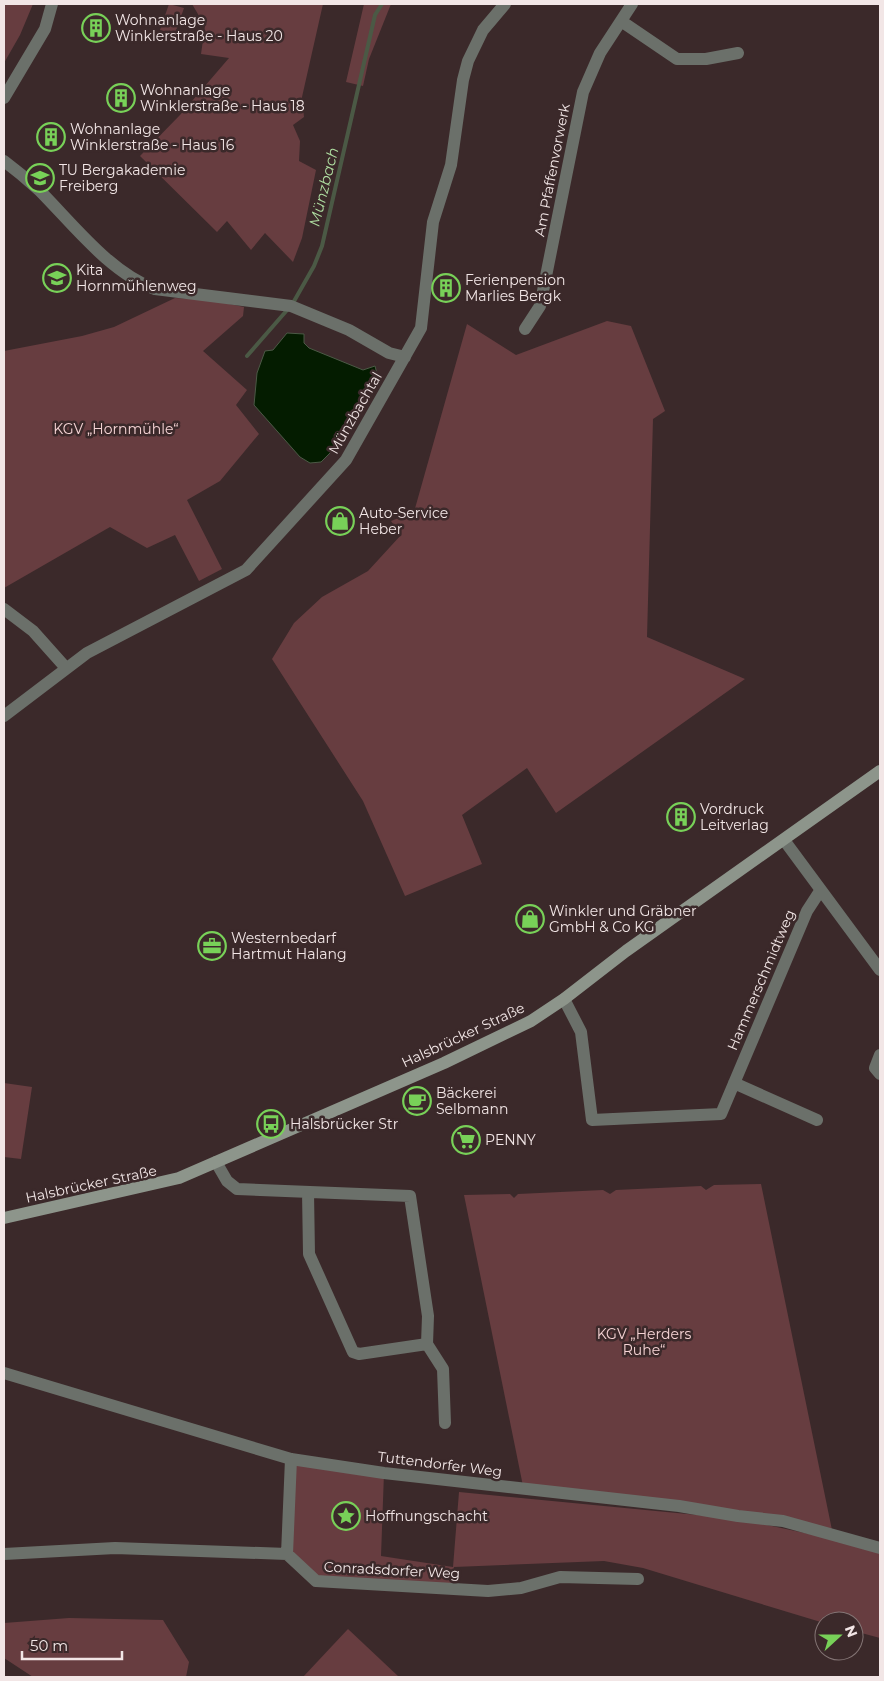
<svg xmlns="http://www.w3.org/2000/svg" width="884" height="1681" viewBox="0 0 884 1681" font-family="Montserrat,sans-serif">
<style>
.green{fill:#673d40}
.water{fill:#041c00;stroke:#4b5945}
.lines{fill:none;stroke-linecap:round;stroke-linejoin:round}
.stream{stroke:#4b5945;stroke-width:4}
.minor{stroke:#6b706a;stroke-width:12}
.secondary{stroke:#8d958b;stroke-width:12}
.labels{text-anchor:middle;stroke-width:5;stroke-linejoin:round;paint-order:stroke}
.poi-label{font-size:14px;fill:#f2e6e6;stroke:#3b292a;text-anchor:start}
.street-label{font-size:14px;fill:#f2e6e6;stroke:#3b292a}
.park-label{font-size:14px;fill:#f6d4d5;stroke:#3b292a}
.water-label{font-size:15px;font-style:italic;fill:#afdea1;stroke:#3b292a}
</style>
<rect width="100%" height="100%" fill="#3b292a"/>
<!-- green -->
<path class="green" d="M4,4H33L20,35L4,63Z
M169,4L184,8L175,34L160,30Z
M192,4H323L302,97L304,117L293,125L300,141L299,161L316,170L302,238L293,262L265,233L251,250L227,221L217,232L140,156L180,115L229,58L201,54L205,26Z
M364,4H391L369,59L363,86L346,82Z
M175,298L210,300L244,307L243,316L203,351L247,390L236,405L259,434L220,481L187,500L222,569L199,581L175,535L147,548L110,527L4,588V351L82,336L114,327Z
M607,321L631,326L665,411L653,419L647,637L745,679L556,813L527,768L462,815L482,864L405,896L363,801L272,659L294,623L322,597L368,571L401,535L391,521L414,512L467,324L516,355Z
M4,1083L32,1087L21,1159L4,1157Z
M761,1184L832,1530L523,1486L464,1195L510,1194L514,1198L518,1194L603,1190L610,1194L616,1190L701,1186L706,1190L714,1185Z
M291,1459L384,1473L381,1556L453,1567L459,1492L739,1519L880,1549V1638L854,1631V1621H824V1623L643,1568L604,1561L454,1567L451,1588L316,1581L287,1554Z
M69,1618L163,1620L189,1662L186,1677H33L4,1658V1623Z
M348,1629L399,1677H303Z"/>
<!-- water -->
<path class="water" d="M287,333L304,334V343L309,348L363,370L375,366L377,374L333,450L321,462L310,463L300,457L254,405L257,373L265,351L273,350Z"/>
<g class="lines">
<!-- stream -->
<path class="stream" d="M293,303L314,266L322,246L375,15L382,4
M247,356L288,309"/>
<!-- minor -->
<path class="minor" d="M621,21L677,59H706L738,53
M4,98L45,29L52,4
M4,161C16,170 28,180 39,190C72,223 110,273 155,289L291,306L349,330L389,353L405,357
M525,329L540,306L583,92L600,53L632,4
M4,609L33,631L66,668
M4,716L87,653L246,570L346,460L421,328L433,222L451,165L463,80L468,61L483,30L505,4
M784,840L880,970
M564,999L581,1032L592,1120L721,1114L807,911L820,891
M880,1055L875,1068L880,1074
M734,1083L817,1120
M216,1162L227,1181L237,1189L410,1196L428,1316L427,1344L443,1369L445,1423
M308,1192L309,1254L353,1352L359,1354L427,1344
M4,1373L291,1459L384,1473L679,1506L738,1516L783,1521L880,1548
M4,1554L115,1548L287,1554L316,1581L488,1591L521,1588L560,1577L638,1579
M287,1554L291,1459"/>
<!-- secondary -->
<path class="secondary" d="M4,1218L179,1178L444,1063L531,1021L564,999L626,951L880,771"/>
</g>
<!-- icons -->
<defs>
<symbol id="building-ring" viewBox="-11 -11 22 22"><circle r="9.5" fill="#3b292a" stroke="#78d158" stroke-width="1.5"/><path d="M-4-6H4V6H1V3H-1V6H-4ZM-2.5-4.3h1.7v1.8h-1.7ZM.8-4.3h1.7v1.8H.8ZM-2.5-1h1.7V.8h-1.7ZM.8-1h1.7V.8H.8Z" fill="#78d158"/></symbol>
<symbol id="university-ring" viewBox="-11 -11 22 22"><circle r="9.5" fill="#3b292a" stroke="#78d158" stroke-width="1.5"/><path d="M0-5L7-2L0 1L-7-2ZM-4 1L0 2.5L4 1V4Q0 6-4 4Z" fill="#78d158"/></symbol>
<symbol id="school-ring" viewBox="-11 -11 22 22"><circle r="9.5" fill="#3b292a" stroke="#78d158" stroke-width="1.5"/><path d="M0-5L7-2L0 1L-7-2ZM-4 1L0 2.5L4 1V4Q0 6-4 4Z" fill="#78d158"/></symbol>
<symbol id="shop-ring" viewBox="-11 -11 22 22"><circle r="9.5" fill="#3b292a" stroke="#78d158" stroke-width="1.5"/><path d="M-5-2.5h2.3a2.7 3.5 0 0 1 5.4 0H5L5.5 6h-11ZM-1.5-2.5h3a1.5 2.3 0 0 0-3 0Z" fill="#78d158"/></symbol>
<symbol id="office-ring" viewBox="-11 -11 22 22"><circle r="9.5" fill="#3b292a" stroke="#78d158" stroke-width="1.5"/><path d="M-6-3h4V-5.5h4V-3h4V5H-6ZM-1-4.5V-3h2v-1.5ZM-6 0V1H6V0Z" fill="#78d158"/></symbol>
<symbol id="cafe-ring" viewBox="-11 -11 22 22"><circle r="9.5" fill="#3b292a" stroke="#78d158" stroke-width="1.5"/><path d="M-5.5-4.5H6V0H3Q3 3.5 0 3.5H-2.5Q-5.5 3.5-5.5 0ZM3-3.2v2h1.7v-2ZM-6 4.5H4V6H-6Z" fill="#78d158"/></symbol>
<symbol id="bus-ring" viewBox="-11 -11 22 22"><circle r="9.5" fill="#3b292a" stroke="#78d158" stroke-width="1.5"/><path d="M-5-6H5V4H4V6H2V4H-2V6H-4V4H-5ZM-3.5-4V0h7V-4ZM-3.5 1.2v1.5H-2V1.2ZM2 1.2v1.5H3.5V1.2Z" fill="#78d158"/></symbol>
<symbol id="supermarket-ring" viewBox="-11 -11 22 22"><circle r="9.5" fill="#3b292a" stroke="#78d158" stroke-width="1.5"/><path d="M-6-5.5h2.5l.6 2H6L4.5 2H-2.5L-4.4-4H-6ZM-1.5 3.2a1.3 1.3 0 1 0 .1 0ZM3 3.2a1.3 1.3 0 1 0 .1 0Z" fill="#78d158"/></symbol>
<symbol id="sight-ring" viewBox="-11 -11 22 22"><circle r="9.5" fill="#3b292a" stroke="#78d158" stroke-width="1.5"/><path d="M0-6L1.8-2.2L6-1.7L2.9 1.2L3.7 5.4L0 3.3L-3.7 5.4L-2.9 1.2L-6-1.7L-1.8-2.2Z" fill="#78d158"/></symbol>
</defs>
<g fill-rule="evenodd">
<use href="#building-ring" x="80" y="12" width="32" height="32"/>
<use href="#building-ring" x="105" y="82" width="32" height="32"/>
<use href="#building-ring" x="35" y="121" width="32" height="32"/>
<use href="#university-ring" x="24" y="162" width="32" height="32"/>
<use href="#school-ring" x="41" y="262" width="32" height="32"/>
<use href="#building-ring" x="430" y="272" width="32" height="32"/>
<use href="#shop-ring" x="324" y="505" width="32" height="32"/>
<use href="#building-ring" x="665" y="801" width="32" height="32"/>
<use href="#shop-ring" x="514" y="903" width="32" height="32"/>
<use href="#office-ring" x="196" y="930" width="32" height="32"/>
<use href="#cafe-ring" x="401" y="1085" width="32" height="32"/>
<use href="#bus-ring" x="255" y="1108" width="32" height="32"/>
<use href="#supermarket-ring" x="450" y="1124" width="32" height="32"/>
<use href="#sight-ring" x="330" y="1500" width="32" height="32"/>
</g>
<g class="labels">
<!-- poi labels -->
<g class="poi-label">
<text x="115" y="25">Wohnanlage<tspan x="115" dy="16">Winklerstraße - Haus 20</tspan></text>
<text x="140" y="95">Wohnanlage<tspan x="140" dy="16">Winklerstraße - Haus 18</tspan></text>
<text x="70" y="134">Wohnanlage<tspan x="70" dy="16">Winklerstraße - Haus 16</tspan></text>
<text x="59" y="175">TU Bergakademie<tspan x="59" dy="16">Freiberg</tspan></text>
<text x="76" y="275">Kita<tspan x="76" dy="16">Hornmühlenweg</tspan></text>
<text x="465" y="285">Ferienpension<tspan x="465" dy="16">Marlies Bergk</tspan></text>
<text x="359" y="518">Auto-Service<tspan x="359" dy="16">Heber</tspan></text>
<text x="700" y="814">Vordruck<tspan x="700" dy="16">Leitverlag</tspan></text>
<text x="549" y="916">Winkler und Gräbner<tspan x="549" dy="16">GmbH &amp; Co KG</tspan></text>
<text x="231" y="943">Westernbedarf<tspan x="231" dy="16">Hartmut Halang</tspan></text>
<text x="436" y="1098">Bäckerei<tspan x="436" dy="16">Selbmann</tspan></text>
<text x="290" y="1129">Halsbrücker Str</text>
<text x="485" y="1145">PENNY</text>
<text x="365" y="1521">Hoffnungschacht</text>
</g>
<!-- street labels -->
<g class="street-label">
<text transform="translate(552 170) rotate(-79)" y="5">Am Pfaffenvorwerk</text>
<text transform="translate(355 413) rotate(-60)" y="5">Münzbachtal</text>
<text transform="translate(761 980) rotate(-67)" y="5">Hammerschmidtweg</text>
<text transform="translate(463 1035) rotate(-25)" y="5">Halsbrücker Straße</text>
<text transform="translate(91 1184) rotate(-12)" y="5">Halsbrücker Straße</text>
<text transform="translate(440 1464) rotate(7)" y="5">Tuttendorfer Weg</text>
<text transform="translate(392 1570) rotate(3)" y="5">Conradsdorfer Weg</text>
</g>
<!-- park labels -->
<g class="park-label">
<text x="116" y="434">KGV „Hornmühle“</text>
<text x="644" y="1339">KGV „Herders<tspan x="644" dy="16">Ruhe“</tspan></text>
</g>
<!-- water labels -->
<g class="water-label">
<text transform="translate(324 187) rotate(-76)" y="5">Münzbach</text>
</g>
</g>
<!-- border -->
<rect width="884" height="1681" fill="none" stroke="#f2e6e6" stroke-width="10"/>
<!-- north arrow -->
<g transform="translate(839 1636) rotate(69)"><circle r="24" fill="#3b292a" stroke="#847575"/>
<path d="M0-4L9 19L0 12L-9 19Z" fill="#78d158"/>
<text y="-8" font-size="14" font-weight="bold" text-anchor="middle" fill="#f2e6e6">N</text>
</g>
<!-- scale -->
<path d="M22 1651v8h100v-8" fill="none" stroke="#f2e6e6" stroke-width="2.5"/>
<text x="30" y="1651" font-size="15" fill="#f2e6e6" stroke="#3b292a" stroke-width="4" paint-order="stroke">50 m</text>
</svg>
